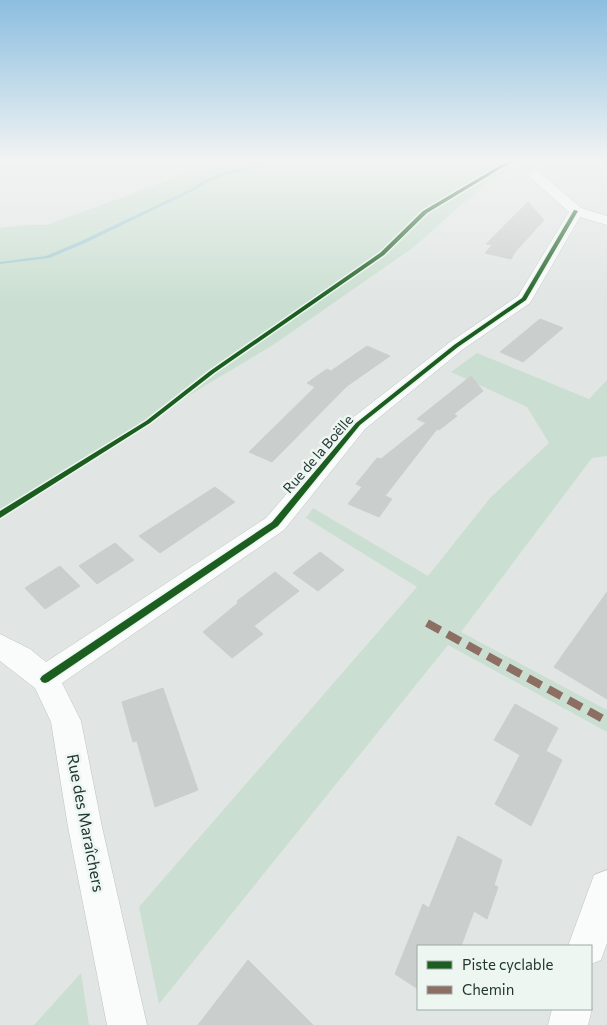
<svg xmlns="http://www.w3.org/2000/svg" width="607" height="1025" viewBox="0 0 607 1025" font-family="Commissioner,sans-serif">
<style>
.green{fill:#cadfd1}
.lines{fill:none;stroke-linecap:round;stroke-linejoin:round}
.stream{fill:#a3ccd3;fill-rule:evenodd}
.building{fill:#cacfcd;stroke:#cacfcd}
.minor-casing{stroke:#bec3c1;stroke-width:1}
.minor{fill:#fafbfb;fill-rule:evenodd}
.quiet{stroke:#8d6e63;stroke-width:8;stroke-dasharray:15 8;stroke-linecap:butt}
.cycleway-casing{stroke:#eef6f2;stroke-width:3}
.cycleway{fill:#1b5e20;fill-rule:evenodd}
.labels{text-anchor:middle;stroke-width:5;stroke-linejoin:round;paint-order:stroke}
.street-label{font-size:14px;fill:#213731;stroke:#eef6f2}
.near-street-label{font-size:16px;fill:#213731;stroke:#eef6f2}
</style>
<rect width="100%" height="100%" fill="#e1e6e4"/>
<!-- green -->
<path class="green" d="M199,160H552L528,169L506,173L489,180L414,247L273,345L61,472L0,517V228L27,225H47L202,168Z
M477,353L589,399L607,380V456L592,458L461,632L607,710V732L448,645L159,1004L139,907L417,587L306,518L313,508L428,576L490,498L549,443L527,407L451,372Z
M81,973L89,1025H34Z"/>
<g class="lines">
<!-- stream -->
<path class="stream" d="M304,160H312C303,164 291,164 281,165C251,169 221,171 195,190L83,244L49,258L0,264V262L46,256L79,242L193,188C225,165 266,166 304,160Z"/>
</g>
<!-- building -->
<path class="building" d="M528,202L544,220L515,252L511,259L485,253L492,245L486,244Z
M540,319L563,328L523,362L500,352Z
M367,346L390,356L347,386L272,462L249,452L315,387L307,383L327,369L331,371Z
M471,376L483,391L454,414L457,416L439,430L437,429L385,496L392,499L379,517L348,504L362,487L356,484L377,458L381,459L426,423L417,419Z
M215,487L235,502L160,553L139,536Z
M115,543L134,560L97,584L79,566Z
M320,552L344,570L318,591L293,573Z
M60,566L80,586L45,609L25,588Z
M275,572L299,591L254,626L263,634L232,658L203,632L238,603L237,601Z
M607,592V699L554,667Z
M163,688L198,790L155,807L137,741L133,742L122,702Z
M515,704L558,728L546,751L562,760L531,826L495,804L520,755L494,740Z
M458,836L502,860L494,885L498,887L487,919L474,911L461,946H418V989L395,974L423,904L429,908Z
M248,960L313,1025H198Z"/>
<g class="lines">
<defs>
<path id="minor" d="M534,170L538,171L581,208L607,216V225L580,217L530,303L462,350L365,429L284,530L62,683L81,721L102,827L147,1025H107L68,827L51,722L35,688L0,661V634L30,649L46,662L266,518L351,419L450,342L518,296L569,212L530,177L528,174Z
M607,870V943L601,960L591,964V946H568L594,875Z
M591,1006L592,1009L588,1025H548L552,1009H591Z"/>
</defs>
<!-- minor casing -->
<use href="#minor" class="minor-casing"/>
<!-- minor -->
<use href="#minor" class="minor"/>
<!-- quiet -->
<path class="quiet" d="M427,623L607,721"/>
<defs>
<path id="cycleway" d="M516,160H521L503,167L427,213L384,255L214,373L150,423L0,518V511L146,421L210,371L380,253L423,211L501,165Z
M574,210L578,211L526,300L458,347L360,425L278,526L48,682L45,683L42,682L40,679L42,676L272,522L356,423L454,345L522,298Z"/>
</defs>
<!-- cycleway casing -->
<use href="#cycleway" class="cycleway-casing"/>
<!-- cycleway -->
<use href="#cycleway" class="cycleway"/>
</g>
<!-- sky -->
<linearGradient id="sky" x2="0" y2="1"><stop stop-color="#8cbee0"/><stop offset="0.53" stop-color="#f2f4f3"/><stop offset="1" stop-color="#f2f4f3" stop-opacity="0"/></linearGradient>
<rect width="607" height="303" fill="url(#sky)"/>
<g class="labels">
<!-- street labels -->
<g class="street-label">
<text transform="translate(318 454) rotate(-49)" y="5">Rue de la Boëlle</text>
</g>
<!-- near-street labels -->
<g class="near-street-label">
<text transform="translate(86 823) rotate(79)" y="6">Rue des Maraîchers</text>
</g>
</g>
<!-- legend -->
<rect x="417" y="945" width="175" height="65" fill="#eef6f2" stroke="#9caaa5"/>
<rect x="427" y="961" width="25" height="8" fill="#1b5e20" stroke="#9caaa5"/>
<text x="462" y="970" font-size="15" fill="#213731">Piste cyclable</text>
<rect x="427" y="986" width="25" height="8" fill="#8d6e63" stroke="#9caaa5"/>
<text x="462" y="995" font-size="15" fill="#213731">Chemin</text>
</svg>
